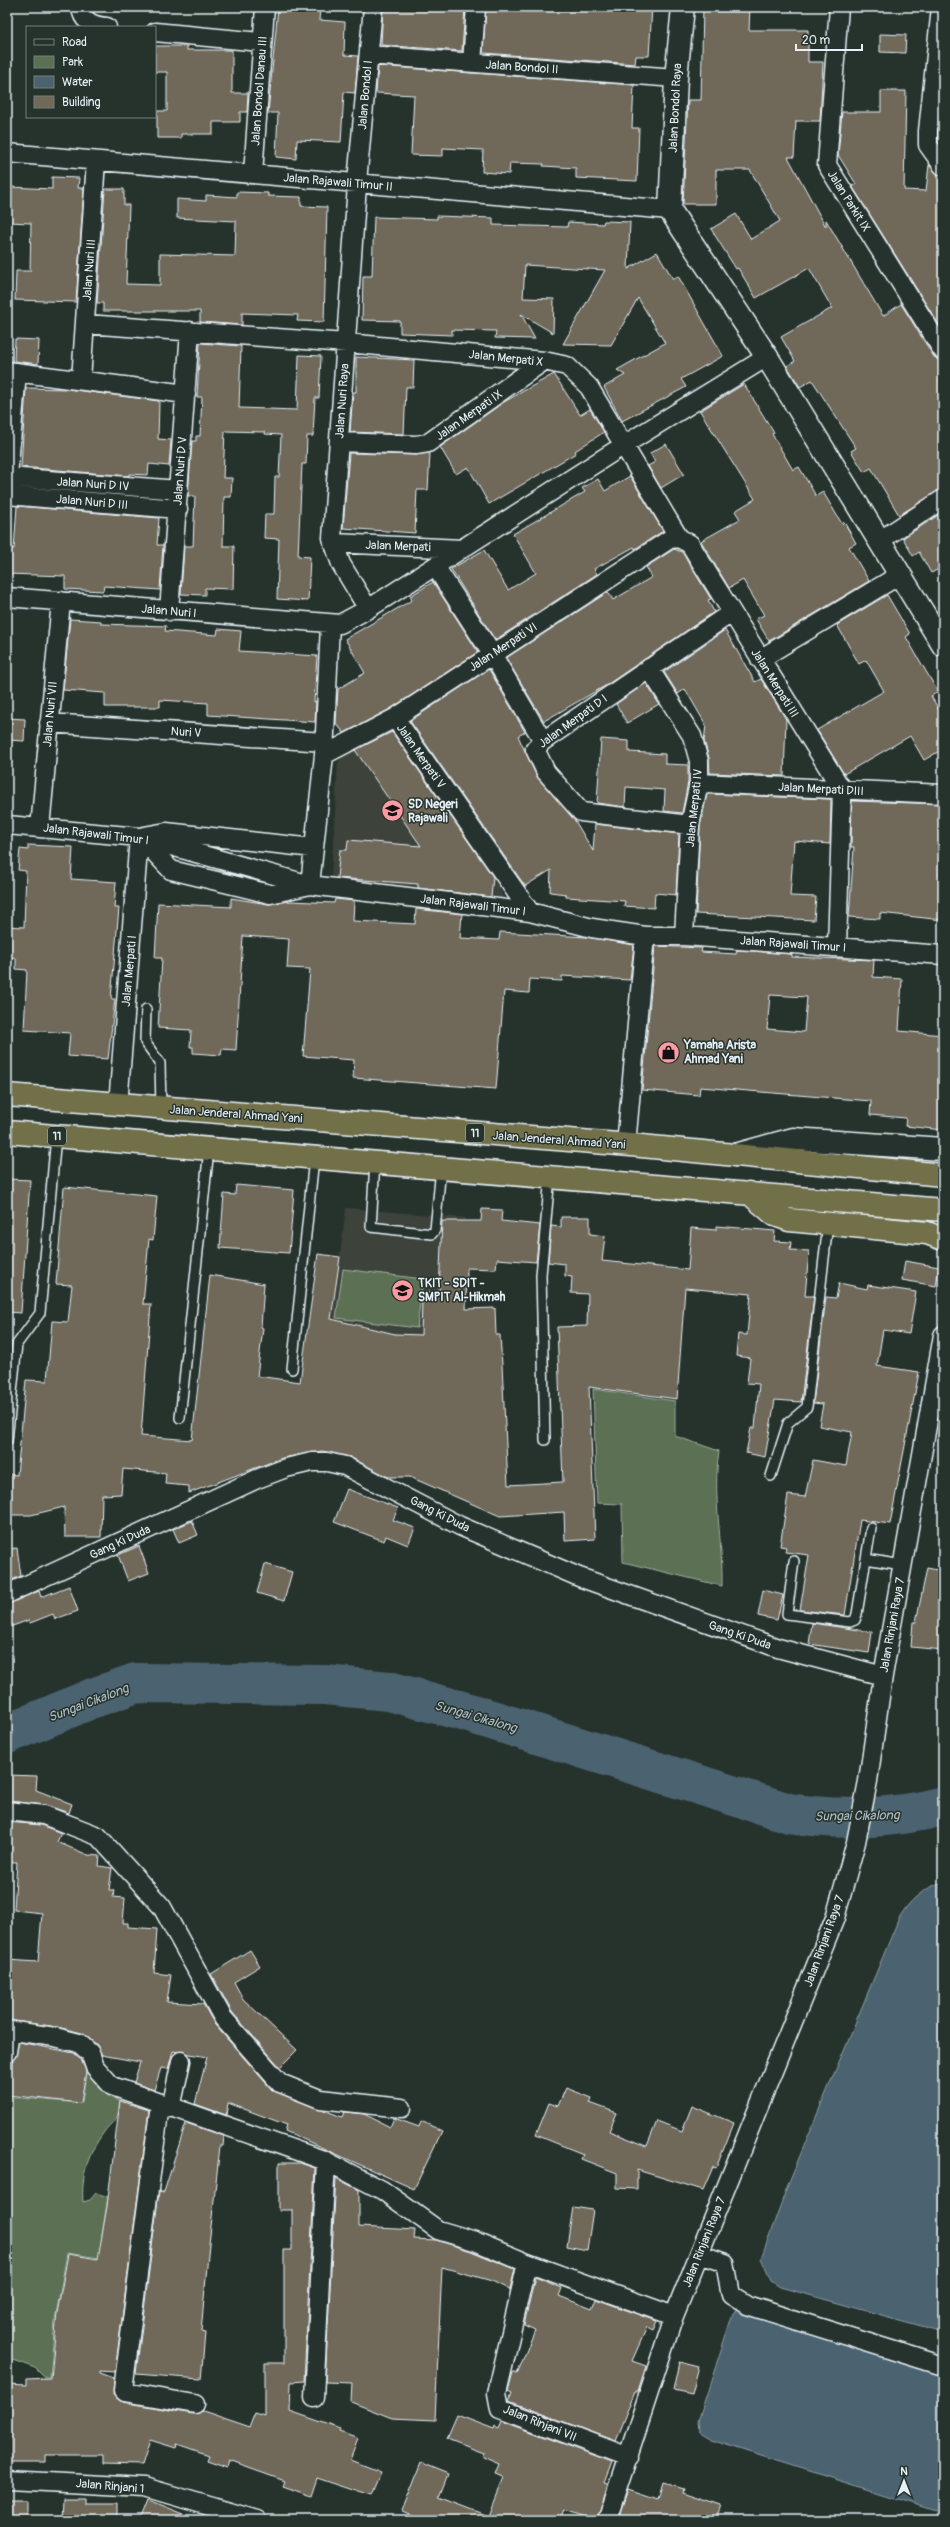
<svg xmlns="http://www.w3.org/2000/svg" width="950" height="2527" viewBox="0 0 950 2527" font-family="Pangolin,sans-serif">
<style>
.built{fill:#3c433a}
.green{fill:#5b7053;stroke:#a2b0a6}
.water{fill:#4b636f;stroke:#8a9ca6}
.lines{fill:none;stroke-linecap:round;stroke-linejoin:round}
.river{stroke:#4b636f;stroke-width:40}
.building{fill:#706859;stroke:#e8f1f8;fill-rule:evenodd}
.lane-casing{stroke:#e8f1f8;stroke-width:12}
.street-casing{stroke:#e8f1f8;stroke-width:21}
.secondary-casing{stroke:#e8f1f8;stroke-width:25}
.highway-casing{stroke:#e8f1f8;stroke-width:25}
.lane{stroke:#26332d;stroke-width:9}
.street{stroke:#26332d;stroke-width:18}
.secondary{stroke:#26332d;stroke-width:22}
.highway{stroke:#726f4a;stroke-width:22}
.labels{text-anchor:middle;stroke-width:3;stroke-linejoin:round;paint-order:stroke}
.shield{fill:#26332d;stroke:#aeb8bb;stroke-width:1}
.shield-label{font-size:11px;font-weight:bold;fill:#e8f1f8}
.street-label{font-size:12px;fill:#e8f1f8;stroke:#26332d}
.poi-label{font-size:12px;font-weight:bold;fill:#e8f1f8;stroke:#26332d;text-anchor:start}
.water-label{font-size:13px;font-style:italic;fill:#b1bfc8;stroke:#26332d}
</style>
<rect width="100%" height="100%" fill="#26332d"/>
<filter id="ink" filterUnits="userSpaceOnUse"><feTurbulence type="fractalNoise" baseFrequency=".025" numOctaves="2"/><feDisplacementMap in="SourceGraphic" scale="8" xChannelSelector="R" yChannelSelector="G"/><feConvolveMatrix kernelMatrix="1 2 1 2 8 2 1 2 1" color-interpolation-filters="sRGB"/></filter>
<g filter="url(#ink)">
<!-- built -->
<path class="built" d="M943,27V150L938,153L932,143Z
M395,727L494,873L504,899L503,905L333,883L331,877L338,763L341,757Z
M346,1208L466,1218L467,1327L321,1405Z"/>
<!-- green -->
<path class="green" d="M343,1269L423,1279L417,1328L336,1318Z
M593,1389L675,1401V1436L719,1451C712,1496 723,1541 722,1586L623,1562L622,1504L597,1503Z
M87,2065C93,2083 101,2094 120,2101C117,2125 116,2116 104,2132C88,2154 81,2175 83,2202L90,2200L96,2193L108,2197L102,2236H104L100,2258L67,2253L55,2320L50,2377H44L35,2368L7,2358V2097L82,2103Z"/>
<!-- water -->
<path class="water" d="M943,1882V2332L780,2287L771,2281L761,2258L789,2182L899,1918C909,1901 923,1888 943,1882Z
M737,2310L943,2374V2513L711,2440L699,2433L698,2421L733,2313Z"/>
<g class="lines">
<!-- river -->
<path class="river" d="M7,1734L93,1698L136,1683L325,1685L389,1691L466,1712L789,1813C839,1821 894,1819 943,1806"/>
</g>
<!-- building -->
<path class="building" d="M278,7L320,9L319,20L345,22L344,55L358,56L355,93L344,92L341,142L297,140L296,159L276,157L278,113H268Z
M383,7H465L462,51L381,45Z
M486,7H652L649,56H636L635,64L483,53Z
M703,7H750L749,30H808V62H823L820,121H796L794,157H788L826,227V220L883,316L901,304L934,357L943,361V489L899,515L871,468L864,472L851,451L856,448L812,380L800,387L787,366L795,361L781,337L832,308L809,268L756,298L738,268L736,269L711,229L736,214L751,239L780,221L750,170H716V204H683L688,100H701Z
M880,34L906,35L905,53L880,52Z
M155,46H187V50H232V93H248L247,112H240V122H213V134H181V138H157V111H167V72H155Z
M378,66L634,85L632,128H639L637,181L576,178V168L543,166L544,164L510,163L509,174L482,172L483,150L443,148V156L411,155L414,95L376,93Z
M881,91H906L904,190L926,191L929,165L935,172L943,176V331L852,186L856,184L838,155L842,112H881Z
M52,177L79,178L78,188H84L76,302L15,300L16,271H30L31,223L8,222L9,187L52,189Z
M105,189H124V205H129L126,284L160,285V254L235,256L236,221L177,218V199L206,201V195L237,197V192L268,193V196L301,197V206L327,207L324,322L297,321L298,315L242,313V325L200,322V311H103V303H97Z
M437,216L493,218V225L567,227L568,222L603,224L604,221L630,222L628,269L657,252L673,279L678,276L723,356L681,379L686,387L622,421L604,387L625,375L617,370L665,343L638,298L611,345L563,344L605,270L525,265L523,298L554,299L553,333L521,314L535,339L495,338L496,331L452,330V335L400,333V321L362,320L363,276H372L374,217L437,219Z
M15,339L39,340L38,364L14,361Z
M200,343L241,346L239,408L297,410L299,355L321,356L319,398H315L313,436H307L306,464H302L298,556L310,557L308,601L277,599L279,539L264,538L265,514H274L275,477H279L281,435L265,434V432L225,431L223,478H232L231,497H224L223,546H234L233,589L205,588V595L181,594L184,546H193L195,496H188L192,441H196V436H200L202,397H197Z
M356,357L414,360L413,387H406L404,434L350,432L353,392H356Z
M554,374L580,415L590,409L604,432L575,451L576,453L489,504L468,467L456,474L440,447L504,402Z
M744,384L774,433L772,434L793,470L799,467L816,496L823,492L842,524L844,522L856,543L849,547L869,581L769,641L756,619L764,615L743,580L729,588L701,541L740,519L735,511L755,499L700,411Z
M26,388L67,389L159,401L158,439L171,440L169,466L149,464L148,475L129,474V476L21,467Z
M666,444L684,474L661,488L648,466L655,462L650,453Z
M349,453L416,455L430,453L428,490H417L415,533L343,528Z
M630,476L663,531L635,549L634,547L594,569L597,574L495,640L451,569L484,550L508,590L536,573L513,534L585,492L582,488L598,479L605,491Z
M17,506L159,518L157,545H163L160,590L104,586L103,591L65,589V576L7,574L8,548L14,549Z
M943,512V567L931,573L919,552L913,556L903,538Z
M674,549L682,552L711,599L708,600L714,612L605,686L544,721L506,658L608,592L613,600L652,577L646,567Z
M433,582L478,652L390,709L344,733L336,723L338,689L365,673L345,639L412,600L410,596Z
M887,595L910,634L906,637L938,692L931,696L943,717V749L924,760L910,736L844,774L817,730L884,691L866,660L859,664L837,625Z
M70,619L101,621V624L166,626L165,631L217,635L218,629L241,631L239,651L317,656L314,702L316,701L315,722L208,715V703L160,700V707H105V693L63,690Z
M725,630L755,682L761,679L786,719L784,776L710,773L709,758L704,741L706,725L685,689L678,694L664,672Z
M489,669L525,732L518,736L537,777L574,819L593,851L595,824L679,834L676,895L655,893L654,908L624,906L625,901L566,897V894L550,892L551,870L525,886L410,721Z
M646,683L659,704L627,723L616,704Z
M7,718L25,719L24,741L7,740Z
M392,732L493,877L491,897L418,888V884L337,878L340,850H347L348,840L421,846L355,750Z
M601,739L629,741V752L665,754V764L688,765V782L682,813L664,811L665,790L626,787L625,807L597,803Z
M707,794L831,799L830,844L794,841L790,896L816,897L814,920L696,914L700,826Z
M852,801L943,804V920L880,913V919L849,917L854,847H851Z
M28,845L73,847L71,879L116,882L114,908H119L111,999H115L108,1059L68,1056L70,1033L24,1030L27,970L16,969V958L7,957V926L24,927L26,871L18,870L20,849L28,850Z
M231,898L268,904L291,901L334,903L335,899L354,901L353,921L415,924L416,909L462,914L460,938L499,940L500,932L587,937L634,945L630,980L562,976V981L530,979L529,993L504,991L496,1089L353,1078L354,1060L303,1056L310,969L287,968L289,939L243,936L236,1050L222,1049L221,1055L193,1053V1047H190L191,1030L158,1028L162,958H155L158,903L231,907Z
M655,946L702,948L701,952L736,954L737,950L792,954V957L874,960L873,977L902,979L899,1031L943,1035V1130L905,1126L906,1118L870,1115L871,1101L700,1087L699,1095L642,1090ZM770,995L807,997L804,1032L767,1029Z
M7,1179L30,1180L21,1313L7,1312Z
M236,1185L294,1190L289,1253L220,1248L224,1194L235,1195Z
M64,1187L157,1196L153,1240L149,1239L143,1304H151L141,1436L192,1440L210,1275L264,1284L261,1327L263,1328L257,1376L300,1382L318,1254L340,1257L331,1319L395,1334L421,1335L422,1300H427V1292L439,1293L442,1221H481L482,1209L502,1210L501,1221L540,1225L536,1262L497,1259L496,1269L467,1268L466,1309L495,1308L496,1335H500L502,1365L508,1485L563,1482L557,1327L587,1326L588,1294L571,1293L572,1277L565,1276V1264L548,1262L551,1226L561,1227V1217H590V1234L605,1236L602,1261L688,1270L691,1228L716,1230V1226L775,1231L774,1241L791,1242L790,1250L809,1251L805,1296H814L801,1402L775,1400L765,1457L746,1453L751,1428H755L759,1384L747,1383L750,1358L736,1356L738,1334L747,1335L751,1294L685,1288L677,1399L589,1387L595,1539L565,1541L564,1512L500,1516L410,1477H388L350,1457L322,1451L282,1458L189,1493V1486L165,1484L166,1473L123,1469L121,1494L102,1495L101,1537H65L64,1507L31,1515H7V1474L17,1475L26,1380L47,1381L52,1321L68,1322L72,1285L56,1284Z
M905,1261L939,1267L936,1286L902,1280Z
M839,1283L867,1289L868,1285L916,1292L909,1334L883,1330L877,1366L919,1372L890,1524L860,1520L845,1615L800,1610L809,1555L785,1552L786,1547L780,1546L788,1495L805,1497L813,1460L846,1466L852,1432L819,1426L823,1404L813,1403L826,1297L836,1298Z
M347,1489L398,1508L393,1520L415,1528L408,1545L386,1536L384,1541L334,1522Z
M192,1521L198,1535L179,1543L173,1529Z
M139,1546L149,1573L128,1581L118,1555Z
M17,1548L21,1576L7,1582V1549Z
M265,1564L292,1572L284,1601L257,1593Z
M927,1568L943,1571V1650L911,1647L913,1622H916Z
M69,1586L78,1611L55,1619L53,1614L30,1623L29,1620L7,1628V1604L39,1591L41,1597Z
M763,1590L783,1595L777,1620L758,1616Z
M812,1623L872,1632L869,1653L809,1644Z
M7,1775L37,1776L36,1790L72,1804L69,1813L45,1805L7,1801Z
M7,1822L41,1825L61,1833L57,1842L88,1855L100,1856L99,1866L112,1868L109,1890H114L113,1897L125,1898L123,1923H128V1927L157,1929L154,1973L171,1975L167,2002L203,2004L215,2025L272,2090L342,2117L344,2112L364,2114L390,2127L394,2118L419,2127L421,2121L442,2131L414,2189L285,2131L287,2125L228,2103L226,2115L195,2104L207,2057L173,2051L168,2069L161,2068L154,2090L134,2083L140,2062L102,2055L97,2045L82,2033L57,2027L7,2020V1960L38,1962L42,1913L14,1910L17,1862H7Z
M250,1950L260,1966L234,1982L243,1999L297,2050L280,2067L232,2012L211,1974Z
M19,2042L74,2053L81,2059L86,2071L81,2103L7,2095V2062L15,2058Z
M566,2088L592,2098L590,2103L617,2113L609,2131L647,2146L657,2121L682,2131L692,2106L734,2123L716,2168L713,2167L703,2190L637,2170V2189L617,2188V2173L581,2159L583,2154L536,2135L549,2103L558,2106Z
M120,2101L149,2110L115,2372L100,2371V2373L114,2378L113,2394L123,2402L193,2414L203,2411L250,2427L255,2414L265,2417V2363H284V2250H292V2210H279V2163H300L315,2168L304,2381L291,2382L290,2411L341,2429L340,2432L358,2439L350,2460L381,2472L371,2496L317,2478L311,2496L283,2486L285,2481L229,2461L227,2467L207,2460L209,2455L177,2444L176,2448L150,2440L142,2465L103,2464V2455H46V2462H7V2384L26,2385V2379L51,2378L57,2313L68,2254L98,2259L107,2206Z
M186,2123L224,2136L223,2146H220L209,2244L201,2332L205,2333L201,2379L136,2374L159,2191L164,2192Z
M336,2178L359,2190V2227L415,2230L414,2239L436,2240L471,2251L515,2269L510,2290L492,2281L442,2267L435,2420L392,2418L351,2402L352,2383L325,2382Z
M573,2207L593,2210L587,2250L567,2246Z
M535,2277L562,2288L559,2296L592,2309L596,2299L657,2321L653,2330L647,2327L632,2361L646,2366L638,2391H635L615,2441L509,2401L512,2393L508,2391L513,2372L517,2374L535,2330L524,2325Z
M679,2362L699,2367L692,2394L673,2390Z
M457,2415L494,2429L495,2426L499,2428L502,2421L612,2462L604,2483L608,2484L597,2520L565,2509L561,2520H424L402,2511L421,2463L448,2474L439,2497L489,2516L504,2477L495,2474L499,2464L483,2457L484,2452L447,2438Z
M663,2483L683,2489L682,2493L721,2506L716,2520H618L628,2490L658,2500Z
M63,2498H85V2504H118V2520H62Z
M148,2500L195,2519V2520H140Z
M7,2501H26V2520H7Z"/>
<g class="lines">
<defs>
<path id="lane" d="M146,1009L145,1042L160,1063L161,1108
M375,1162L371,1227L432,1234L435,1230L441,1168
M292,1369L314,1158
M180,1418L209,1149
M545,1440L541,1275L550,1176
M7,1441L17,1344L40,1313L56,1136
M771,1476L788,1423L807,1407L828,1223
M866,1559L902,1565
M794,1561L787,1614L850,1622L855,1620L857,1614L871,1528"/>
<path id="street" d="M81,7C82,22 94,26 107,27
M839,7L827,165L943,351
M941,7L928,131V145L943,166
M155,32L261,42
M369,55L676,78
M472,63L476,7
M7,153L670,210
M253,174L265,7
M86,324L346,343L544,361L567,366L589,387L679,538L690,544L707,572L842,790L837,947
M7,371L186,394
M81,380L96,161
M339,442L416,445L428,443L544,361
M8,477L179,490
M7,488L17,372
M7,495L178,509
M879,541L943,499
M333,543L462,549
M435,566L492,654L543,741
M7,597L340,624L368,609L624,445L767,357
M368,609L341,564L332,538L358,171L373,7
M169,611L190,331
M760,659L901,574
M649,668L692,736L699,761V783L690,825L684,936
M395,718L530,912
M49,723L324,742
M324,755L395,718L670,539L679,538
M699,783L943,794
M7,825L139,837L310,885L530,912L592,928L645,936H684L943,955
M690,825L581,812L546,772L535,749L543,741L731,613
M40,828L61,601
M144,836L166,832L314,848
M141,838L171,870L270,894L310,885L324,755L330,624
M118,1105L139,837
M626,1145L645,936
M7,1594L257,1479L286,1468L312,1462H327L345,1466L460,1526L579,1577L778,1648L883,1676
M7,1811L44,1815L98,1836L162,1907L223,2018L280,2083L320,2099L402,2108
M7,2030L55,2037L79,2043L90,2053L95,2067L112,2086L326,2161L382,2190L438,2230L475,2241L527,2263L674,2316
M7,2052L10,2031
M160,2104L123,2390L125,2392L195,2404
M171,2108L181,2061
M699,2254L725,2263L731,2295L747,2305L943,2366
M527,2263L497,2393L500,2409L629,2457
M314,2398L326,2161
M7,2480L144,2487L257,2520
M607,2520L674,2316L835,1918L856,1842L868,1781L883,1676L943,1335"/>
<path id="secondary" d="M683,7L676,78L670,210L767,357L943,645
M735,1155L793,1139L943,1149"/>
<path id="highway" d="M7,1095L631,1145L943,1175
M7,1132L943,1210
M749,1193L775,1215L789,1220L927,1233L943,1239"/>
</defs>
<!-- lane casing -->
<use href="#lane" class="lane-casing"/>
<!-- street casing -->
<use href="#street" class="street-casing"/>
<!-- secondary casing -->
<use href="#secondary" class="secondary-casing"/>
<!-- highway casing -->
<use href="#highway" class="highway-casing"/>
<!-- lane -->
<use href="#lane" class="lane"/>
<!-- street -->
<use href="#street" class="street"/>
<!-- secondary -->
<use href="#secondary" class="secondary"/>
<!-- highway -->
<use href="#highway" class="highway"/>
</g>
</g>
<!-- icons -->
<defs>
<symbol id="school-disc" viewBox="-11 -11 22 22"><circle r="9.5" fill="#ff9aa2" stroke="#26332d"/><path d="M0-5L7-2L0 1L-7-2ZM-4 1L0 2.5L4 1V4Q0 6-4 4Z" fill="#111"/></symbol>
<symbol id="shop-disc" viewBox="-11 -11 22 22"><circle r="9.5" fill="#ff9aa2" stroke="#26332d"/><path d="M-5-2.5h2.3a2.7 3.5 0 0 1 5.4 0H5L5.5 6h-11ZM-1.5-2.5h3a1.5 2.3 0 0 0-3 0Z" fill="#111"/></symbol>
</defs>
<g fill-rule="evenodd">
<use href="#school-disc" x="380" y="798" width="25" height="25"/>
<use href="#shop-disc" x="656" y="1040" width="25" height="25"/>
<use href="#school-disc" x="390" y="1278" width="25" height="25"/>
</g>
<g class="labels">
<!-- shield labels -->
<g class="shield">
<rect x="466" y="1124" width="18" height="18" rx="3"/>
<rect x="48" y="1127" width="18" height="18" rx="3"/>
</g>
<g class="shield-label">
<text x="475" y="1137">11</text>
<text x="57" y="1140">11</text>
</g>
<!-- street labels -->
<g class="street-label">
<text transform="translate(522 67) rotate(4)" y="4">Jalan Bondol II</text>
<text transform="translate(259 91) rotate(-86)" y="4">Jalan Bondol Danau III</text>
<text transform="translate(365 95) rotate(-85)" y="4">Jalan Bondol I</text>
<text transform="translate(675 108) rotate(-87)" y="4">Jalan Bondol Raya</text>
<text transform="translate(338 182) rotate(5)" y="4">Jalan Rajawali Timur II</text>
<text transform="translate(849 201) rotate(58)" y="4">Jalan Parkit IX</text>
<text transform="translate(89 270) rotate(-86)" y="4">Jalan Nuri III</text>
<text transform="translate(506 358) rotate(6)" y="4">Jalan Merpati X</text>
<text transform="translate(342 401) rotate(-86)" y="4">Jalan Nuri Raya</text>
<text transform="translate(469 415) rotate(-35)" y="4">Jalan Merpati IX</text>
<text transform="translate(180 471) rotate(-86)" y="4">Jalan Nuri D V</text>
<text transform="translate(93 484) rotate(4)" y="4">Jalan Nuri D IV</text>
<text transform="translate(92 502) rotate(5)" y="4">Jalan Nuri D III</text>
<text transform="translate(398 546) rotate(2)" y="4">Jalan Merpati</text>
<text transform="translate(169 611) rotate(5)" y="4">Jalan Nuri I</text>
<text transform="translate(503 647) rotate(-33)" y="4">Jalan Merpati VI</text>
<text transform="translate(775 683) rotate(58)" y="4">Jalan Merpati III</text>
<text transform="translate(50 714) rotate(-85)" y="4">Jalan Nuri VII</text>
<text transform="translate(573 721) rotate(-36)" y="4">Jalan Merpati D I</text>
<text transform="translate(186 732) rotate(4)" y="4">Nuri V</text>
<text transform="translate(421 756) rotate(55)" y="4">Jalan Merpati V</text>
<text transform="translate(821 789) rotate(3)" y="4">Jalan Merpati DIII</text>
<text transform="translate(694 808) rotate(-84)" y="4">Jalan Merpati IV</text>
<text transform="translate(96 834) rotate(7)" y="4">Jalan Rajawali Timur I</text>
<text transform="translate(473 905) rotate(7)" y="4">Jalan Rajawali Timur I</text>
<text transform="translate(793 944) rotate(4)" y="4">Jalan Rajawali Timur I</text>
<text transform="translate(129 971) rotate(-85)" y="4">Jalan Merpati I</text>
<text transform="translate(236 1114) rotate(4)" y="4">Jalan Jenderal Ahmad Yani</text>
<text transform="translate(559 1140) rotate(4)" y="4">Jalan Jenderal Ahmad Yani</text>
<text transform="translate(440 1514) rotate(27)" y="4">Gang Ki Duda</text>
<text transform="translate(120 1542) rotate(-25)" y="4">Gang Ki Duda</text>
<text transform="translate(892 1625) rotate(-80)" y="4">Jalan Rinjani Raya 7</text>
<text transform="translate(740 1635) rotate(19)" y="4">Gang Ki Duda</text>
<text transform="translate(824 1941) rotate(-70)" y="4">Jalan Rinjani Raya 7</text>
<text transform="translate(704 2242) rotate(-68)" y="4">Jalan Rinjani Raya 7</text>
<text transform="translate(540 2423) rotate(22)" y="4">Jalan Rinjani VII</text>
<text transform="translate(110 2486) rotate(5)" y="4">Jalan Rinjani 1</text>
</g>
<!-- poi labels -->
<g class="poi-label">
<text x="408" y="808">SD Negeri<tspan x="408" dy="14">Rajawali</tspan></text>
<text x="684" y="1049">Yamaha Arista<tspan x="684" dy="14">Ahmad Yani</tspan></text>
<text x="418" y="1287">TKIT - SDIT -<tspan x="418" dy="14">SMPIT Al-Hikmah</tspan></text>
</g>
<!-- water labels -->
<g class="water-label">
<text transform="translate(88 1702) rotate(-21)" y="5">Sungai Cikalong</text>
<text transform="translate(476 1716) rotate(16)" y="5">Sungai Cikalong</text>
<text transform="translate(857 1815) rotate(-1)" y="5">Sungai Cikalong</text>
</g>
</g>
<!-- margin -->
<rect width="950" height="2527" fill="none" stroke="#26332d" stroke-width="24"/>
<rect x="12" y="12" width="926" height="2503" fill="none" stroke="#e8f1f8" stroke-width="1.5" filter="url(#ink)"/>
<!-- legend -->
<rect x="26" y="26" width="130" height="92" fill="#26332d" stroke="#747f7e"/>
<rect x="34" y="39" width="20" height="6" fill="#26332d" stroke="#747f7e"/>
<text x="62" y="46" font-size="12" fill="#e8f1f8">Road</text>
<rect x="34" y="56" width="20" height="12" fill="#5b7053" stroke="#747f7e"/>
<text x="62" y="66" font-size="12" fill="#e8f1f8">Park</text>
<rect x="34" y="76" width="20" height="12" fill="#4b636f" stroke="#747f7e"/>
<text x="62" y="86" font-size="12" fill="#e8f1f8">Water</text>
<rect x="34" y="96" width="20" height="12" fill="#706859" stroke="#747f7e"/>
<text x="62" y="106" font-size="12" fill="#e8f1f8">Building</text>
<!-- north arrow -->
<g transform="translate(904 2481)" stroke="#26332d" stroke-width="3" paint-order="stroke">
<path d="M0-3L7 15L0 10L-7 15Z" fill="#e8f1f8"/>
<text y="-6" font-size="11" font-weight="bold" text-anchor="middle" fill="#e8f1f8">N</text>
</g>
<!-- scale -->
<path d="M796 44v6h66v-6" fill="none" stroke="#e8f1f8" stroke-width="2"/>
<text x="802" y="44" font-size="12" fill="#e8f1f8" stroke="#26332d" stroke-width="3" paint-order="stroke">20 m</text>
</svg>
